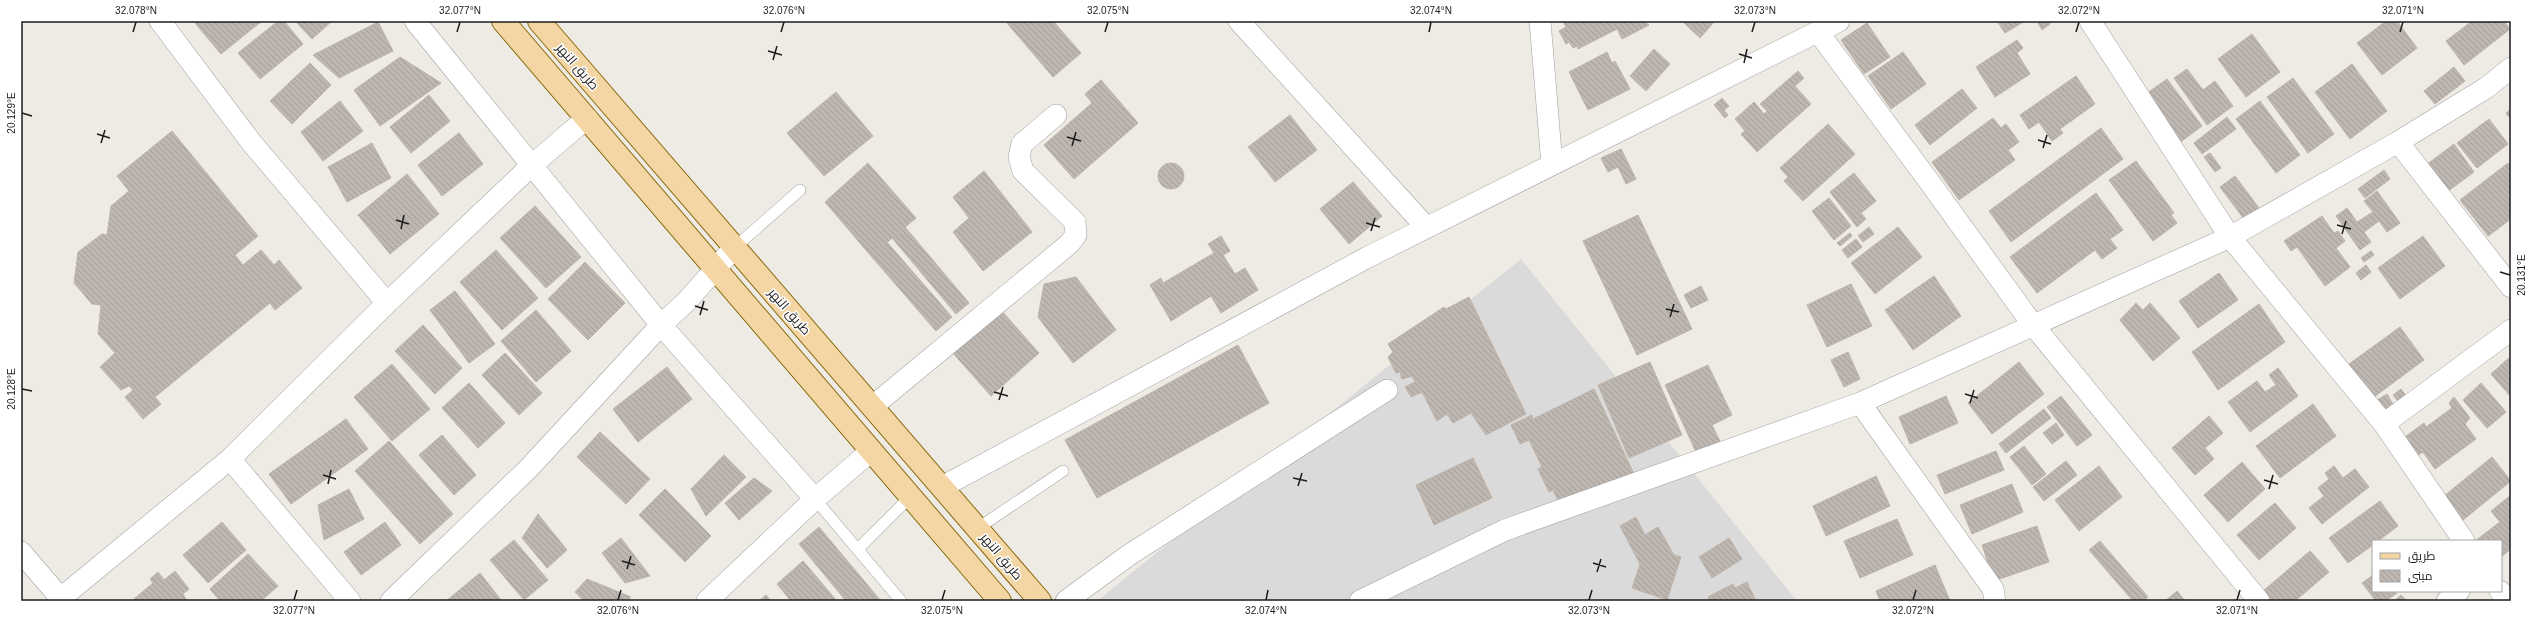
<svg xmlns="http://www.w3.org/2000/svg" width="2532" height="622" viewBox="0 0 2532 622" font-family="Helvetica,Cairo,sans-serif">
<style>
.residential{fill:#dbdada}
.building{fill:url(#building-back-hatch);stroke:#beb3a8}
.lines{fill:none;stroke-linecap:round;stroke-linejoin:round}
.service-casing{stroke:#a1a1a1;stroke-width:12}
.minor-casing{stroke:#a1a1a1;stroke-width:22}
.primary-casing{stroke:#8a690d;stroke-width:24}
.service{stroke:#fff;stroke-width:11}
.minor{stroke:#fff;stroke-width:21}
.primary{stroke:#f3d6a3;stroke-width:22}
.ticks{fill:none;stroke:#1d1d1d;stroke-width:1.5}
.labels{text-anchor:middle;stroke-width:3;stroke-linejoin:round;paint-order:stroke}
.street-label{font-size:13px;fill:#1d1d1d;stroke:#fff}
.neatline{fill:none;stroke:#1d1d1d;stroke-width:1.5}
.ticks-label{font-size:10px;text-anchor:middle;fill:#1d1d1d}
</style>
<defs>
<pattern id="building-back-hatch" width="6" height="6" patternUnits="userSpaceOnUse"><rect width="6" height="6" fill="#beb7b1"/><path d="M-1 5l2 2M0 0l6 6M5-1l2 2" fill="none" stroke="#a39d98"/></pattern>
</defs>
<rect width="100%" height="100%" fill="#eeebe4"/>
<!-- residential -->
<path class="residential" d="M1521,259L1797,601H1097Z"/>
<!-- building -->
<path class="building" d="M197,21H262L221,54L195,23Z
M278,21H284L303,44L260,79L238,53Z
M295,21H332L312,39Z
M1009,21H1053L1081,53L1053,77L1007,23Z
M1563,21H1644L1649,25L1622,39L1617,29L1578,49L1577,46L1573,48L1569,42L1566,44L1559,31L1566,27Z
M1682,21H1715L1700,38Z
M1997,21H2025L2005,33Z
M2041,21H2049L2050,24L2042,30L2038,23Z
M2386,21H2397L2417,48L2382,75L2357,43Z
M2472,21H2504L2510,29L2464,65L2446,41Z
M378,22L393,51L339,78L313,55Z
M1867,23L1890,57L1864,74L1841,40Z
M2252,34L2280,72L2246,97L2218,59Z
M2017,40L2023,48L2017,53L2030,74L1995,97L1976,67Z
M1654,49L1670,64L1646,91L1630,76Z
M1607,52L1612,63L1615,61L1630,89L1588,110L1569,72Z
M1903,52L1926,84L1891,109L1868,76Z
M400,57L441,83L380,126L354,90Z
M310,63L331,85L292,124L270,101Z
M2352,64L2387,111L2350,139L2315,92Z
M2454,67L2465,81L2435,104L2424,91Z
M2187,69L2203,90L2215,81L2233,106L2207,125L2174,78Z
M1798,71L1804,78L1795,86L1811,104L1757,152L1741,134L1745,131L1735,119L1754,102L1764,114L1767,111L1760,104Z
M2076,76L2095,104L2060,129L2063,133L2052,141L2039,122L2029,129L2020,115Z
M2293,78L2334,134L2308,153L2267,97Z
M2167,79L2202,126L2178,144L2143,96Z
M1101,80L1138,123L1074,179L1044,145L1092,103L1085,94Z
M1962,89L1977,108L1930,145L1915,125Z
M836,92L873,136L824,176L787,133Z
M429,95L450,121L411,153L390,127Z
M1722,98L1729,106L1724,110L1728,115L1725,118L1714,105Z
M340,101L363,131L323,161L301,132Z
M2260,101L2300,155L2276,173L2236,119Z
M2511,109V119L2506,113Z
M1290,115L1317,150L1275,182L1248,147Z
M2227,117L2236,129L2202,154L2194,143Z
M1993,118L2001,128L2006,124L2019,142L2008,150L2015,160L1959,200L1932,162Z
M2489,119L2508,144L2477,168L2457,143Z
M1828,124L1855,154L1803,201L1784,181L1788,177L1780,168Z
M2101,128L2123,159L2011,242L1989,211Z
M172,131L258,236L235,255L243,265L261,250L274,265L279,260L302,288L275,310L270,303L155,397L161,404L143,419L125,397L133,390L129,386L121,390L100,367L115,353L98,334L101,305L92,304L74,283L78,252L102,234L107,235L111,206L129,191L117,176Z
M459,133L483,164L442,196L418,165Z
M372,143L391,178L347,202L328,167Z
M2454,144L2474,172L2447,192L2426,165Z
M1621,149L1636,179L1626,184L1618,167L1608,172L1601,158Z
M2210,153L2221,168L2215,172L2204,157Z
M2136,161L2174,213L2171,215L2177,223L2153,241L2109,180Z
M868,163L916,218L871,256L825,202Z
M2508,163L2511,166V219L2488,236L2460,200Z
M1158 176a13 13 0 1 1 26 0a13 13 0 1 1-26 0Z
M2384,170L2390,179L2365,198L2358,189Z
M984,171L1032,232L983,271L953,232L969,218L953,197Z
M1854,173L1876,201L1861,213L1866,219L1857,227L1830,192Z
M407,174L439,214L390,254L358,215Z
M2235,176L2259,208L2244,219L2220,187Z
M1353,182L1382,216L1349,244L1320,209Z
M2377,191L2400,223L2387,232L2379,221L2364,232L2371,242L2360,250L2336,216L2347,208L2357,222L2373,212L2364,201Z
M2096,193L2123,230L2110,239L2117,248L2102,259L2095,250L2037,293L2010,257Z
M1829,198L1851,226L1834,240L1812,211Z
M535,206L581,257L546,288L500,238Z
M1638,215L1692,329L1637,355L1583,241Z
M2322,216L2334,233L2338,231L2345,241L2336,248L2350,267L2325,286L2297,247L2291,251L2284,241Z
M905,227L969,303L956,314L892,238Z
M1869,227L1874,234L1863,242L1858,236Z
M1898,227L1922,257L1875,294L1851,263Z
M1850,233L1852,236L1840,246L1837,243Z
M1221,236L1230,251L1223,255L1235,274L1245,268L1258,290L1221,313L1211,296L1171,321L1150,285L1161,278L1163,283L1214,253L1208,244Z
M2423,236L2445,266L2400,299L2378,268Z
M1856,239L1862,247L1848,258L1842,250Z
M887,242L952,317L936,331L871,256Z
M496,250L538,298L502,330L460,282Z
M2371,251L2374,255L2364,262L2361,258Z
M585,262L625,303L588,340L548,299Z
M2366,265L2371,272L2361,280L2356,273Z
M2219,273L2238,300L2198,328L2179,301Z
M1934,276L1961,316L1913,350L1885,310Z
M1076,277L1116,330L1073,363L1038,317L1044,284Z
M1851,284L1872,326L1827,347L1807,305Z
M1701,286L1708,300L1691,308L1684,295Z
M455,291L495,344L469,363L430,310Z
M1469,297L1526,414L1486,435L1471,413L1453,423L1447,414L1437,421L1422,392L1411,397L1405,387L1415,382L1412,376L1402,379L1400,372L1396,373L1388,357L1393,352L1388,344L1444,307L1446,309Z
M2136,303L2143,310L2150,303L2180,338L2153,361L2120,320Z
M2259,304L2285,342L2218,390L2192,352Z
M1000,309L1039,353L991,396L952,352Z
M536,310L571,351L536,382L501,341Z
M423,325L462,368L435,394L395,351Z
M2400,327L2424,360L2374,397L2349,364Z
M1238,345L1269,403L1097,498L1065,440Z
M1848,352L1860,379L1844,387L1831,360Z
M505,353L542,393L519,415L482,375Z
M2511,356V397L2491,374Z
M1650,362L1682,435L1629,458L1598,385Z
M2019,362L2044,394L1992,434L1968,403Z
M392,364L430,409L392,441L354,397Z
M1708,365L1732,415L1712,425L1720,441L1696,452L1665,385Z
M667,367L692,399L638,442L613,409Z
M2278,368L2298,396L2250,432L2228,402L2257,381L2265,392L2276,385L2269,375Z
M469,383L505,423L478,448L442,408Z
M2481,383L2506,412L2487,428L2463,400Z
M1594,389L1634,474L1562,509L1553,490L1549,492L1538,469L1542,467L1529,440L1520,444L1511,425L1532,415L1533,419Z
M2401,389L2406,396L2398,401L2393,395Z
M2387,394L2394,406L2381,414L2374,402Z
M1946,396L1958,423L1910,444L1899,417Z
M2061,396L2092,435L2077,446L2047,407Z
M2454,397L2470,418L2465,424L2476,439L2435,469L2423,452L2415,457L2402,439L2424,423L2426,427L2452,408L2449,403Z
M2313,404L2336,436L2280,478L2256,446Z
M2044,409L2051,418L2006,453L1999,444Z
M2209,416L2223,433L2205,448L2214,459L2195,475L2172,448Z
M346,419L368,449L291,504L269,474Z
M2056,423L2064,435L2052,444L2043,433Z
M600,432L650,479L626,504L577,457Z
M442,435L476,475L454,495L419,455Z
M389,441L453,514L420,544L355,471Z
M2024,446L2046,474L2032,485L2010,457Z
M1996,451L2004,470L1945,494L1937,475Z
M724,455L746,477L706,516L691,489Z
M2492,457L2511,481L2463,520L2444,496Z
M1473,458L1492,498L1434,525L1416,485Z
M2066,461L2077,475L2044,501L2033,487Z
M2242,462L2265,489L2228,522L2204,495Z
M2099,466L2122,497L2079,531L2055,500Z
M2334,466L2343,478L2355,469L2369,487L2322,524L2309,508L2324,496L2318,488L2329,479L2325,473Z
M1876,476L1890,506L1826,536L1813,506Z
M754,478L772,491L739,520L725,503Z
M2012,484L2023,512L1972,534L1960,505Z
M349,489L364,519L324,540L318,505Z
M665,489L711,536L685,562L639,515Z
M2511,495V549L2501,557V541H2475L2500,522L2491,511Z
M2380,501L2398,526L2378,541H2373V545L2348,563L2329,538Z
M2275,503L2296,528L2259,560L2237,535Z
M538,514L567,550L547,568L522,538Z
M1636,517L1645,535L1658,527L1674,555L1681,557L1667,600L1632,588L1640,564L1620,526Z
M1897,519L1913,555L1860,578L1844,541Z
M222,522L246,550L208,583L183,555Z
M385,522L401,545L361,575L344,552Z
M2037,526L2049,562L1994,581L1982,545Z
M819,527L881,601H846L799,544Z
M621,538L650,576L625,583L602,553Z
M1729,538L1742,559L1712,578L1699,557Z
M514,540L548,580L524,600L490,560Z
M2100,541L2148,597L2143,601H2133L2089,550Z
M2310,551L2329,572L2295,601H2272L2263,591Z
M248,554L278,586L261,601H220L210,589Z
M803,561L837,601H791L777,584Z
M1935,565L1950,601H1880L1876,591Z
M175,571L189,589L183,594L187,601H136L134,599L153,583L150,579L158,572L164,580Z
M480,573L501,600L446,601Z
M2373,575V591L2397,593L2386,601H2376L2362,583Z
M587,579L631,597L627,601H584L575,592Z
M1747,582L1756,601H1710L1708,597L1733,584L1735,588Z
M2177,591L2185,601H2165Z
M766,595L771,601H759Z
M2401,595L2407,601H2394Z"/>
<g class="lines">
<defs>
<path id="service" d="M734,248L800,190
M815,499L901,601
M978,528L1063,471
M858,549L910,497"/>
<path id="minor" d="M160,21L251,142L387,303
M415,21L661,325L815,499
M1239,21L1426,227
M1540,21L1552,165
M2090,21L2230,237L2384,424L2464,541
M1818,32L1928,180L2033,325L2259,601
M2398,142L2511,287
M1860,403L1993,589L1995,601
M873,406L1069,244L1076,235L1075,222L1023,171L1019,157L1022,144L1056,115
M2384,424L2511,330
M230,459L350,601
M942,487L1368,257L1839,21
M21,552L63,601
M2500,591L2507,601
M61,598L230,459L387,303L531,166L587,118
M391,601L529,468L661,325L686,302L734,248
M707,601L815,499L871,451
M1066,601L1129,555L1387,390
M1360,601L1505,530L1860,403L2230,237L2398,142L2486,88L2511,68
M2447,601L2459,591"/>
<path id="primary" d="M503,21L1000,601
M539,21L1040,601"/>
</defs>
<!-- service casing -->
<use href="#service" class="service-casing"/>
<!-- minor casing -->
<use href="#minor" class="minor-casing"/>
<!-- primary casing -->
<use href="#primary" class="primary-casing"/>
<!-- service -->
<use href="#service" class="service"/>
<!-- minor -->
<use href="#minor" class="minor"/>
<!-- primary -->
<use href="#primary" class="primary"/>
</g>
<!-- ticks -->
<path class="ticks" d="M133,32L136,22M457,32L460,22M781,32L784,22M1105,32L1108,22M1429,32L1431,22M1752,32L1755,22M2076,32L2079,22M2400,32L2403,22M768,51L782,55M1739,54L1752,58M773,60L777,46M1744,63L1747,49M22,113L32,116M97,134L110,138M1067,137L1081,141M2038,140L2051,144M101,143L105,130M1072,146L1076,132M2043,148L2047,135M396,220L409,224M1366,223L1380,227M2337,225L2351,229M401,229L404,215M1371,231L1375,218M2342,234L2346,221M2500,272L2510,275M695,306L708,310M1666,309L1679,312M700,315L704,301M1670,317L1674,304M22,389L32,391M994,392L1008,396M1965,394L1978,398M999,400L1003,387M1970,403L1974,390M323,475L336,479M1293,478L1307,481M2264,480L2278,484M328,484L331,470M1298,486L1302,473M2269,489L2273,475M622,561L635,565M1593,563L1606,567M627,569L631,556M1597,572L1601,559M294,600L297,590M618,600L621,590M942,600L945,590M1266,600L1268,590M1589,600L1592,590M1913,600L1916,590M2237,600L2240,590"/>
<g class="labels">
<!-- street labels -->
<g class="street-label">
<text transform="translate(578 66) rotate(49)" y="5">طريق النهر</text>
<text transform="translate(790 311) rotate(49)" y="5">طريق النهر</text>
<text transform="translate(1002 556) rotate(50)" y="5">طريق النهر</text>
</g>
</g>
<!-- border -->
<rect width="2532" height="622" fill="none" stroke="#ffffff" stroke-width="44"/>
<!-- legend -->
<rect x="2372" y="540" width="130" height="52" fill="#ffffff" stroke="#a5a5a5"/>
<rect x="2380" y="553" width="20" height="6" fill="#f3d6a3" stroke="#a5a5a5"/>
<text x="2408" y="560" font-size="12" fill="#1d1d1d">طريق</text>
<rect x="2380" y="570" width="20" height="12" fill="url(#building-back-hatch)" stroke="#a5a5a5"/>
<text x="2408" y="580" font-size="12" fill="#1d1d1d">مبنى</text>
<rect x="22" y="22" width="2488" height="578" class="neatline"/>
<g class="ticks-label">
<text x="136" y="14">32.078°N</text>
<text x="460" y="14">32.077°N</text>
<text x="784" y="14">32.076°N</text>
<text x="1108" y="14">32.075°N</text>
<text x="1431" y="14">32.074°N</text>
<text x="1755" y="14">32.073°N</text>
<text x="2079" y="14">32.072°N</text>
<text x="2403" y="14">32.071°N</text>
<text transform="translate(11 113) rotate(-90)" y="4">20.129°E</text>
<text transform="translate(2521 275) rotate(-90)" y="4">20.131°E</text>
<text transform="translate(11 389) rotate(-90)" y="4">20.128°E</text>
<text x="294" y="614">32.077°N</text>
<text x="618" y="614">32.076°N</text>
<text x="942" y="614">32.075°N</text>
<text x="1266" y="614">32.074°N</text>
<text x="1589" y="614">32.073°N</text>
<text x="1913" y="614">32.072°N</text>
<text x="2237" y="614">32.071°N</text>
</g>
</svg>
